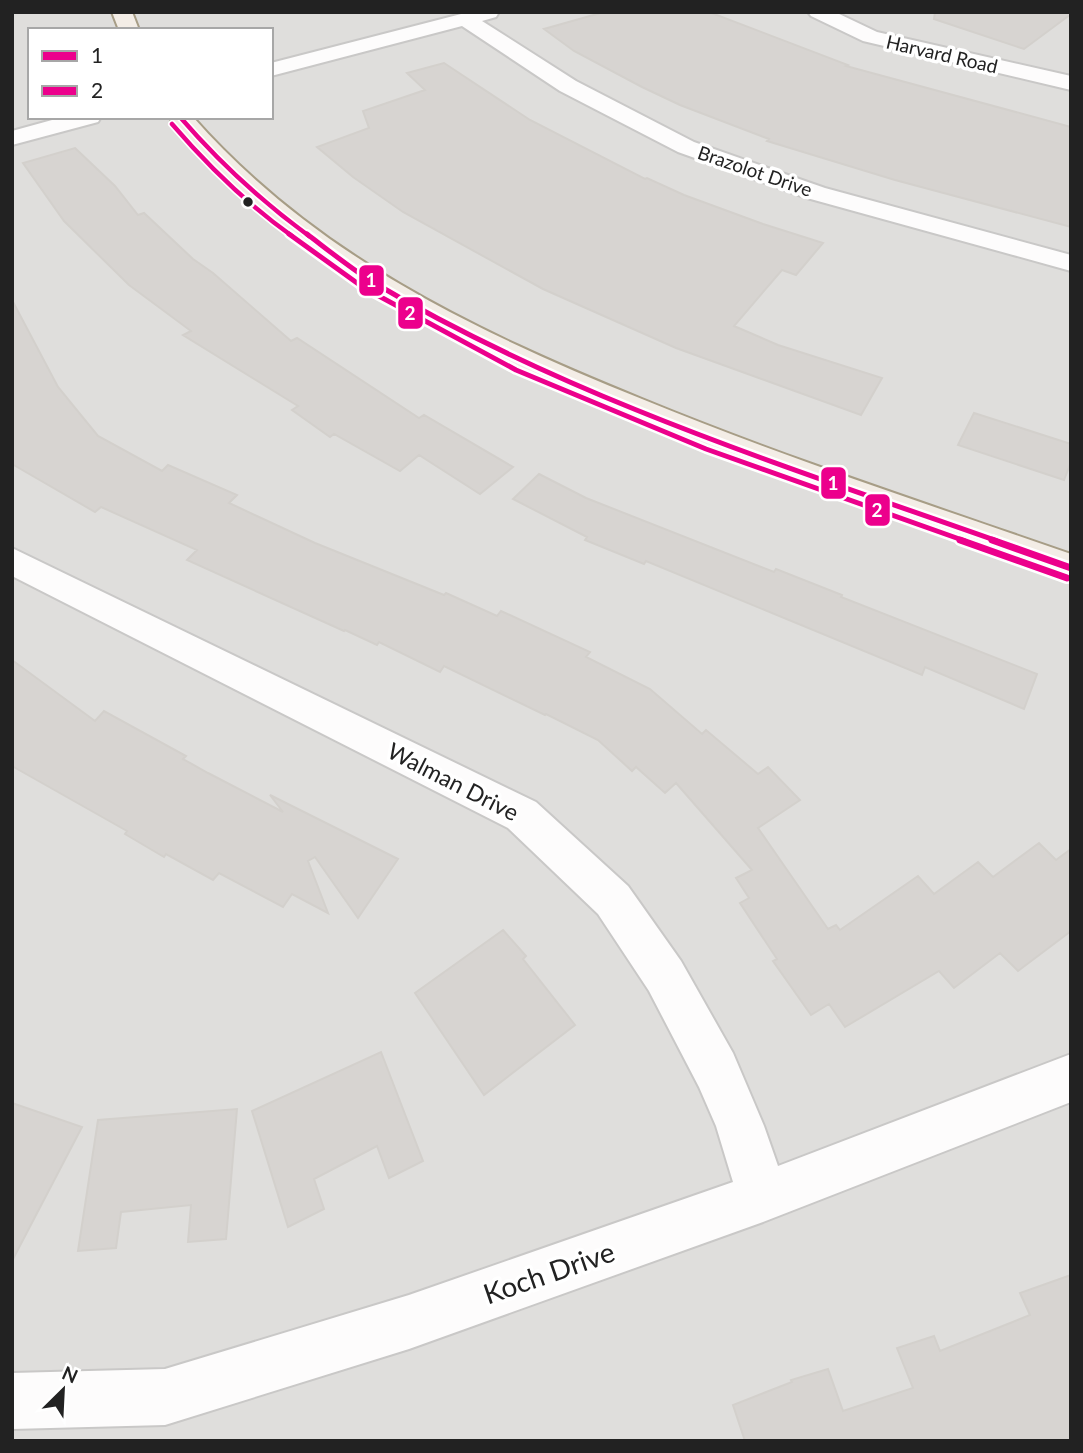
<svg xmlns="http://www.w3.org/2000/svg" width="1083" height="1453" viewBox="0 0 1083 1453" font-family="Lato,sans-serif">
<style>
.residential{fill:#dfdedc;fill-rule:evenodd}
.building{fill:#d7d4d1;stroke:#d3d0cc;stroke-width:2}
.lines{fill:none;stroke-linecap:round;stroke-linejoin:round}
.minor-casing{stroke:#c9c8c7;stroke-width:4}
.major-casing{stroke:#a79d86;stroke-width:4}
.minor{fill:#fdfcfc;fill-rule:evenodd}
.major{fill:#f3ede6;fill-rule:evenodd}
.bus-1-far2-casing{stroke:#fff;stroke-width:8}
.bus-1-far1-casing{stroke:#fff;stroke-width:10}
.bus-1-casing{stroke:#fff;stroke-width:12}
.bus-2-far2-casing{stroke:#fff;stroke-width:8}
.bus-2-far1-casing{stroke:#fff;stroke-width:10}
.bus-2-casing{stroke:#fff;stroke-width:12}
.bus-1-far2{stroke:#ec008c;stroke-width:4.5}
.bus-1-far1{stroke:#ec008c;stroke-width:5}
.bus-1{stroke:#ec008c;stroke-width:7}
.bus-2-far2{stroke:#ec008c;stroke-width:4.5}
.bus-2-far1{stroke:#ec008c;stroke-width:5}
.bus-2{stroke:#ec008c;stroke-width:7}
.bus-dot{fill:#222;stroke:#fff;stroke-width:2.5}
.labels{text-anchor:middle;stroke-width:7;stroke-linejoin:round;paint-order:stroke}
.far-street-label{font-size:19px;fill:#222;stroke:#fff}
.street-label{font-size:23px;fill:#222;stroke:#fff}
.near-street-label{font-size:28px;fill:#222;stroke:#fff}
.line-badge{stroke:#fff;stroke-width:2.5}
.badge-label{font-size:19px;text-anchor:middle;font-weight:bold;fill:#fff}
</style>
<rect width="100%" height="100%" fill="#f0eeeb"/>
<!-- residential -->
<path class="residential" d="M12,12H1071V1441H12ZM30,30H271V117H30Z"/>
<!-- building -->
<path class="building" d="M604,12H709L848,65L846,66L1071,127V227L895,180L767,141L769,139L680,105L642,87L574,51L544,29Z
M935,12H1071V14L1024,49L934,19Z
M444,63L530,120L645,179L647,178L684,195L763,224L823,243L796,275L782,270L734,326L778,345L882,378L861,415L676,348L543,289L403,212L353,177L317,147L369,128L363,111L425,90L407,73Z
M75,148L115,186L138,215L144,213L193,259L213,273L291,341L297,338L419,418L424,415L513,467L480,494L419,455L400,471L334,434L330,437L292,410L298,406L183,335L191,331L129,285L64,221L23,163Z
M12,300L58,387L98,436L162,471L168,465L237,495L229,503L315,543L444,595L446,593L497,616L501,611L590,652L586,657L650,689L702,734L706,730L758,774L768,767L800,800L758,828L828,929L836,925L840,930L918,876L934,894L978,862L993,877L1039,843L1056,860L1071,849V931L1018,971L1000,953L954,988L939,971L845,1027L829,1004L811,1015L773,961L777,959L740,903L749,898L736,878L752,870L676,783L665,793L636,767L632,771L598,740L546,714L545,715L444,666L440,672L379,642L377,645L345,630L344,631L187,560L197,550L101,507L95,512L12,464Z
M974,413L1071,444V462L1064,480L958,445Z
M539,474L586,498L774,572L776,569L842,595L841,597L1037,674L1024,709L925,667L922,675L646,561L644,564L585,540L587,537L513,499Z
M12,660L95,721L104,711L186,756L183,759L208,773L283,812L270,795L398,859L358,918L315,857L308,861L328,913L292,894L283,907L219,873L213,880L166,854L164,857L125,834L127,831L12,766Z
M503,930L526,956L523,959L575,1025L484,1095L415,993Z
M381,1052L423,1161L389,1178L377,1146L314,1179L324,1209L288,1227L252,1111Z
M12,1103L82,1127L12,1261Z
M237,1109L226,1239L188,1242L191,1205L121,1212L116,1248L78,1251L98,1120Z
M1071,1275V1441H745L733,1405L792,1382L791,1380L828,1369L843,1411L913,1388L897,1348L934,1336L940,1351L1030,1315L1020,1293Z"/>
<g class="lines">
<defs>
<path id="minor" d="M499,12L496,17L482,21L576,81L694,142L825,188L1071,255V271L807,198L678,152L560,91L462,26L271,76V63L465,13Z
M808,12H835L877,32L1071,76V90L863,41L811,16Z
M63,117H101L98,122L12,145V131Z
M12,548L536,802L628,886L681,961L733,1053L764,1126L778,1166L1071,1054V1102L763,1222L409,1349L165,1425L12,1429V1373L165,1369L409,1295L733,1182L716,1126L699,1087L649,991L598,914L508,828L12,576Z"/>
<path id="major" d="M112,12H132L139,30H119Z
M169,117H193C315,255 474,331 642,399C783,457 927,504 1071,554V581L699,446L511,368L360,286L259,211L206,161Z"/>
</defs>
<!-- minor casing -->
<use href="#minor" class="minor-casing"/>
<!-- major casing -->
<use href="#major" class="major-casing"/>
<!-- minor -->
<use href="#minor" class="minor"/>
<!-- major -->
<use href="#major" class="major"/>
<defs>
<path id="bus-1-far2" d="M180,117C219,162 261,201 309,236"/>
<path id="bus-1-far1" d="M307,234C328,250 349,267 371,281C566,397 785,466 997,541"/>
<path id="bus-1" d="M992,540L1071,568"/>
<path id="bus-2-far2" d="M172,124C208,166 247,204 292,236"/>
<path id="bus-2-far1" d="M289,234L364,288L516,370L706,449L965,541"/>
<path id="bus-2" d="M960,540L1067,578"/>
</defs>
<!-- bus-1-far2 casing -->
<use href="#bus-1-far2" class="bus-1-far2-casing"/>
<!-- bus-1-far1 casing -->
<use href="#bus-1-far1" class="bus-1-far1-casing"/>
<!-- bus-1 casing -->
<use href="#bus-1" class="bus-1-casing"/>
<!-- bus-2-far2 casing -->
<use href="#bus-2-far2" class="bus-2-far2-casing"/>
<!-- bus-2-far1 casing -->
<use href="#bus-2-far1" class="bus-2-far1-casing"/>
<!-- bus-2 casing -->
<use href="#bus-2" class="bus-2-casing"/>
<!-- bus-1-far2 -->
<use href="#bus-1-far2" class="bus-1-far2"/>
<!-- bus-1-far1 -->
<use href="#bus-1-far1" class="bus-1-far1"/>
<!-- bus-1 -->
<use href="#bus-1" class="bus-1"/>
<!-- bus-2-far2 -->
<use href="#bus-2-far2" class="bus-2-far2"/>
<!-- bus-2-far1 -->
<use href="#bus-2-far1" class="bus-2-far1"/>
<!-- bus-2 -->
<use href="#bus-2" class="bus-2"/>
</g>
<!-- markers -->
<circle class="bus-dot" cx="248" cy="202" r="6"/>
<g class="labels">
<!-- far-street labels -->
<g class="far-street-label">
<text transform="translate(942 54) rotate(13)" y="7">Harvard Road</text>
<text transform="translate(755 171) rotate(19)" y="7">Brazolot Drive</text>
</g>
<!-- street labels -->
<g class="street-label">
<text transform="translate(453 782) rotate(27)" y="8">Walman Drive</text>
</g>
<!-- near-street labels -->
<g class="near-street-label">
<text transform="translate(549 1273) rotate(-19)" y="10">Koch Drive</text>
</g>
</g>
<g class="line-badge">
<rect x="358" y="264" width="27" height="33" rx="7" fill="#ec008c"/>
<rect x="397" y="296" width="27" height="34" rx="7" fill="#ec008c"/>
<rect x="820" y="466" width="27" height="34" rx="7" fill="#ec008c"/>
<rect x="864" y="493" width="27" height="34" rx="7" fill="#ec008c"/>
</g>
<g class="badge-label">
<text x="371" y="287">1</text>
<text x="410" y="320">2</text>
<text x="833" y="490">1</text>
<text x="877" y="517">2</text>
</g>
<!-- border -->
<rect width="1083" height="1453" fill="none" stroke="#222222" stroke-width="28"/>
<!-- legend -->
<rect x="28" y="28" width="245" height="91" fill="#ffffff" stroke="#a7a7a7" stroke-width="2"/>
<rect x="42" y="51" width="35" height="10" fill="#ec008c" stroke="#a7a7a7" stroke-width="2"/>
<text x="91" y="63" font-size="21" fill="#222222">1</text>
<rect x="42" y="86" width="35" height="10" fill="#ec008c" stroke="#a7a7a7" stroke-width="2"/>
<text x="91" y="98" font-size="21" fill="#222222">2</text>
<!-- north arrow -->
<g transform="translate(63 1390) rotate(24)" stroke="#ffffff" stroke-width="5" paint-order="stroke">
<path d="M0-5L12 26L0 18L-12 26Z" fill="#222222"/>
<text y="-10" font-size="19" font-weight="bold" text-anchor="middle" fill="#222222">N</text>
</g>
</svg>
